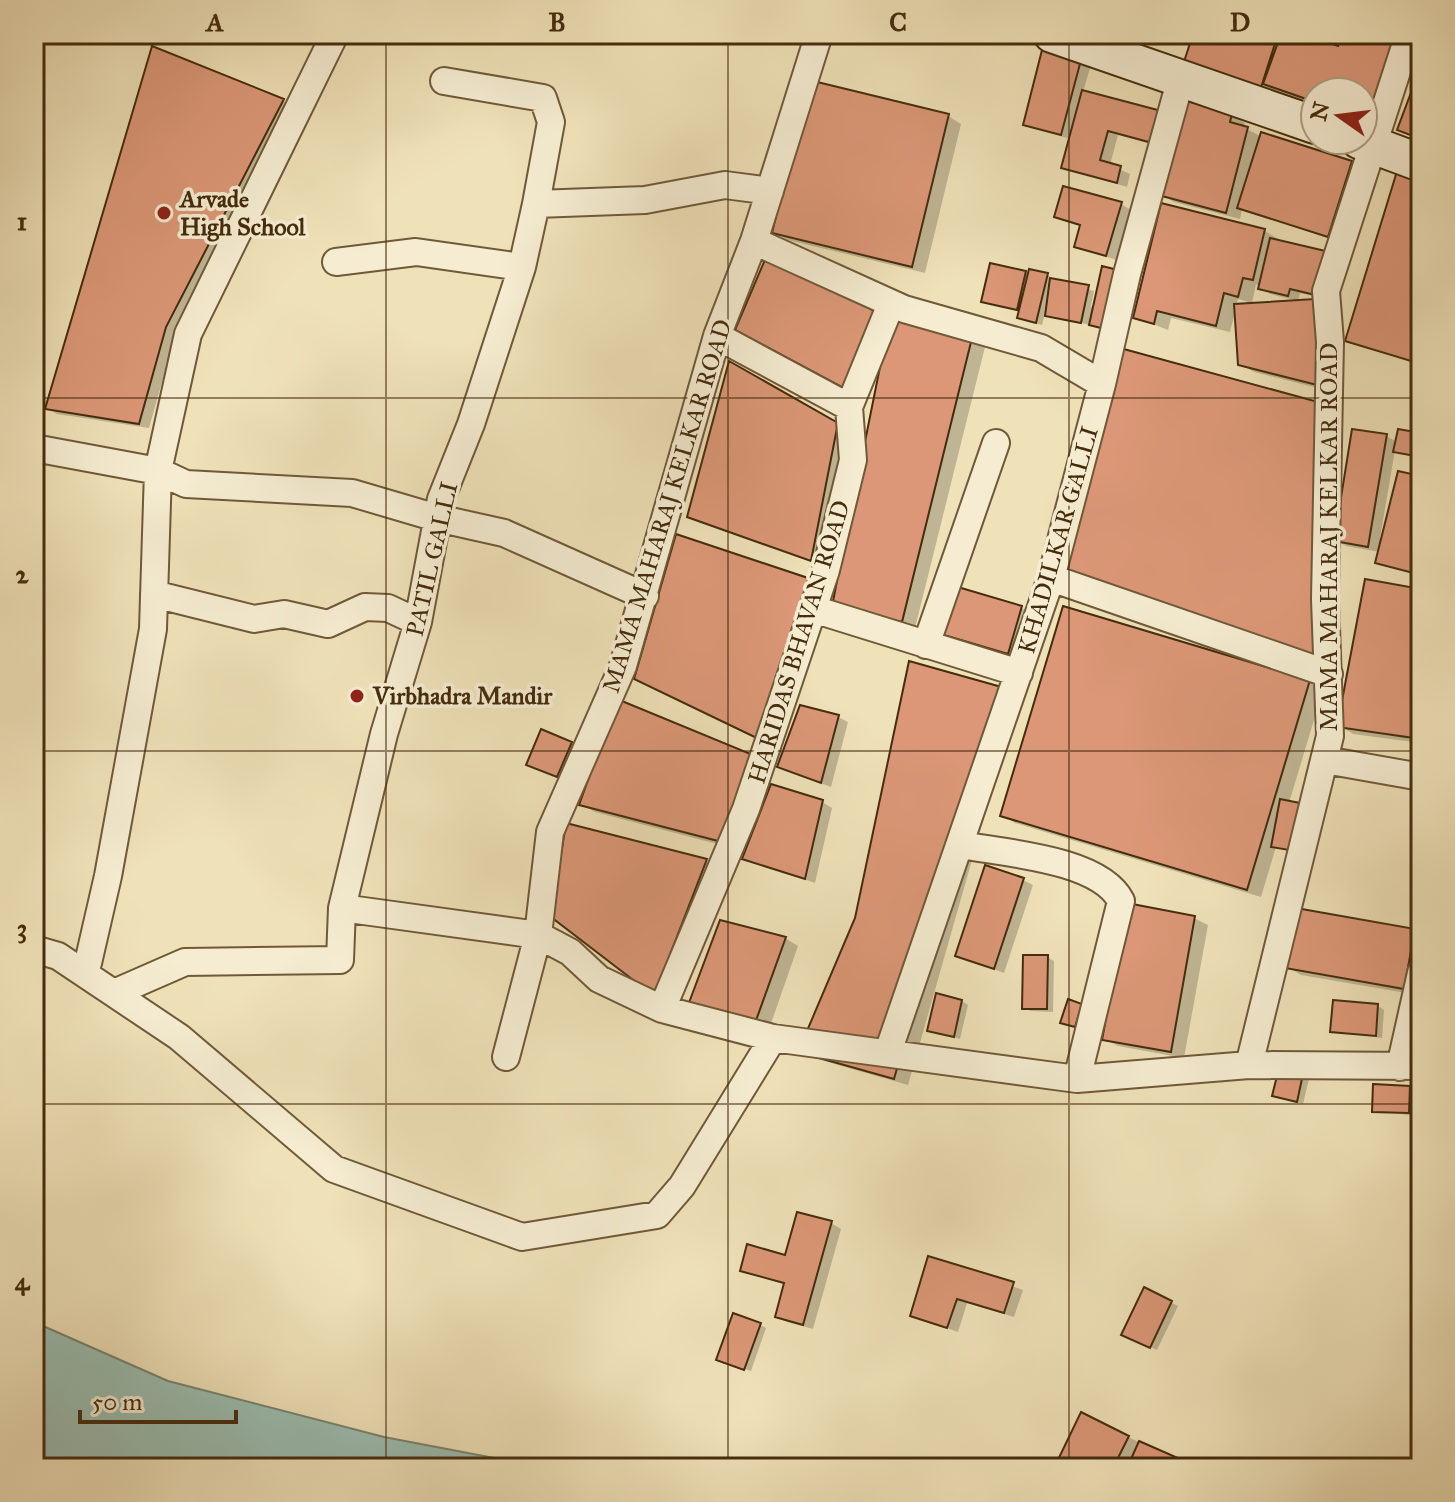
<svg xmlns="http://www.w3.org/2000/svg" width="1455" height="1502" viewBox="0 0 1455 1502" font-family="'IM FELL Great Primer',serif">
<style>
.water{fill:#9abdb1;stroke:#78836f;stroke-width:2}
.shadow{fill:#0003}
.building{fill:#db9777;stroke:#452c0d;stroke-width:2}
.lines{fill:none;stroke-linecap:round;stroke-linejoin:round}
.street-casing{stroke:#705938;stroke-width:30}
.secondary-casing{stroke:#452c0d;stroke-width:40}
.street{stroke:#f5ecd1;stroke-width:26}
.secondary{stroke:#f5ecd1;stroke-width:36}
.grid{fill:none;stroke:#452c0d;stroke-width:2;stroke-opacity:0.55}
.poi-dot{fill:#8f2418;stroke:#f5ecd1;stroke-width:3}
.labels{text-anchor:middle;stroke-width:7;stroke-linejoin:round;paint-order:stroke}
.poi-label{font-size:24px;font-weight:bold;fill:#452c0d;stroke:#f5ecd1;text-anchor:start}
.street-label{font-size:24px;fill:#452c0d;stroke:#f5ecd1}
.neatline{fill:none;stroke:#452c0d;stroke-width:3}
.grid-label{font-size:26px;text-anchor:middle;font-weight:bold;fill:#452c0d}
</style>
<rect width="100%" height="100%" fill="#efe1b8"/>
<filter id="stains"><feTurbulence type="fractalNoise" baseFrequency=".0025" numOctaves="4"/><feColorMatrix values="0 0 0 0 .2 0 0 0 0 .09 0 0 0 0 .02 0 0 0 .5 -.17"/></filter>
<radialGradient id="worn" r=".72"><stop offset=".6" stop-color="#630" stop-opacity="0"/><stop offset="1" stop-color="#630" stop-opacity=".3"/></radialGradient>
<!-- water -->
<path class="water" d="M34,1322L168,1381L384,1437L547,1468H34Z"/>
<!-- shadow -->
<path class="shadow" d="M1154,34H1174L1172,40Z
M1196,34H1317L1315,40L1339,49L1343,39L1329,34H1418L1385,128L1363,121V92H1315V104L1276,90L1272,103Z
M1080,62L1090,68L1083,92L1168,115H1231L1245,123L1243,127L1262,137L1351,163L1365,171L1342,243L1242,209L1240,219L1174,202L1161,194L1172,150L1118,135L1110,165L1130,174L1127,187L1063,167L1070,139L1025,125Z
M283,101L292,107L176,333L149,428L57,414L47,408Z
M948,116L961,124L925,273L788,240L774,232Z
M1421,178V366L1348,340Z
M1121,204L1131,210L1116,260L1076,246L1082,226L1057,216Z
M1162,206L1265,231L1278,239L1334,301L1300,293L1298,301L1270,294L1256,284L1252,303L1238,299L1236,306L1334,392L1254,372L1240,364L1236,308L1230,332L1171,318L1168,330L1135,317Z
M1025,273L1047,275L1053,280L1094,291L1091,306L1115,332L1045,313L1042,325L1026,321L1020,317L1021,311L983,301Z
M890,323L971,340L985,347L915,628L848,613Z
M731,364L851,433L824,567L689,516Z
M1421,435V459L1395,450L1380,538H1383L1421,479V576L1377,562L1380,552L1346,546L1336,540L1386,436L1397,442Z
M1421,591V743L1353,734L1340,726Z
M1021,608L1031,613L1018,658L939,632Z
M1309,682L1323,690L1289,803L1295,852L1276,847L1261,897L1015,823L1002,815Z
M1018,698L908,1085L814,1058L801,1051Z
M618,701L736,849L595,812L581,804Z
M838,717L848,722L831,787L789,771Z
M571,743L577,747L563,779L534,767Z
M822,802L832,808L815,883L744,858Z
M706,861L720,869L655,994Z
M1023,880L1033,885L1004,973L957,955Z
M1194,918L1208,925L1184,1058L1118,1046L1105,1039Z
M1414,931L1421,935L1418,995L1301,975L1288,967Z
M785,938L798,946L768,1032L702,1015Z
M1047,957L1054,961L1053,1012L1031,1011L1024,1008Z
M962,1001L968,1005L960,1039L930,1030Z
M1378,1006L1384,1010L1382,1038L1332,1031Z
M1303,1075L1309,1079L1303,1104L1274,1095Z
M1410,1088L1416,1092L1415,1116L1374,1110Z
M831,1223L841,1229L813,1329L787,1322L777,1316L786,1285L742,1270L786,1257Z
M929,1258L1023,1290L1014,1317L967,1303L958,1332L912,1315Z
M1145,1289L1178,1306L1157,1350L1130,1337Z
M760,1325L766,1328L751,1371L724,1362Z
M1128,1437L1194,1468H1056Z"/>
<!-- building -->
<path class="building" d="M1193,34H1278L1258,97L1181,71Z
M1281,34H1304L1338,46L1342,34H1402L1371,122L1363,119V92H1315V102L1263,84Z
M152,46L284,99L166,327L139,424L45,409Z
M1042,50L1081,60L1061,135L1023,125Z
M1421,66V139L1397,130Z
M809,80L949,114L912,267L772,233Z
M1082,90L1169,113L1160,145L1108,131L1100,160L1121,166L1117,183L1061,168Z
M1183,100L1232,113L1230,122L1248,127L1226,213L1158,195Z
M1261,132L1352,161L1328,237L1237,208Z
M1398,168L1421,175V364L1345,341Z
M1063,186L1122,202L1106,256L1074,247L1080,225L1054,217Z
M1161,203L1265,229L1253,280L1243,278L1238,297L1224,293L1216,326L1157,311L1154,324L1133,318Z
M1270,238L1334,253L1324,297L1290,289L1288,296L1258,289Z
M770,248L882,316L849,391L735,330Z
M990,263L1026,271L1017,310L981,302Z
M1102,266L1122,271L1109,330L1089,325Z
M1029,269L1048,273L1036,323L1017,318Z
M1050,278L1089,285L1081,323L1045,316Z
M1315,299L1321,386L1238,365L1234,304Z
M890,317L972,338L902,622L832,606Z
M1120,348L1318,402V661L1062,576Z
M729,361L838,423L811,561L687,517Z
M1352,429L1387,434L1368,547L1334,541Z
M1398,429L1421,433V457L1393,452Z
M1398,471L1421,476V575L1375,563Z
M676,534L811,579L763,741L634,679Z
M1365,579L1421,589V739L1337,727Z
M951,585L1022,606L1008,654L937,633Z
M1063,606L1310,680L1247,890L1000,816Z
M909,661L1005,688L894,1079L798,1052L855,918Z
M617,699L753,755L722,842L579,805Z
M800,705L839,715L821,783L777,767Z
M541,729L572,742L557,777L526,765Z
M771,784L823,800L805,879L742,859Z
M1280,799L1310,805L1289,850L1271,847Z
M566,823L707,859L654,996L551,917Z
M985,865L1024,878L994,969L955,956Z
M1127,903L1195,916L1171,1052L1102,1040Z
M1296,908L1415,929L1404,989L1285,968Z
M720,920L786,937L754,1026L687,1008Z
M1023,955H1048L1047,1009H1022Z
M936,993L962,1000L954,1037L927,1031Z
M1068,999L1082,1004L1075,1027L1060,1023Z
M1333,1000L1378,1004L1376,1036L1330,1032Z
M1279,1068L1303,1074L1297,1102L1272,1096Z
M1373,1084L1410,1086L1409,1113L1372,1112Z
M797,1212L832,1221L803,1325L775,1317L784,1283L740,1271L747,1244L785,1255Z
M928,1256L1014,1282L1004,1313L957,1299L947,1328L910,1316Z
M1144,1287L1172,1301L1150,1348L1121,1335Z
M733,1313L761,1323L744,1370L716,1360Z
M1081,1412L1129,1436L1113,1468H1054Z
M1139,1441L1187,1462L1185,1468H1127Z"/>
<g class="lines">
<defs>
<path id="street" d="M819,34L754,241L717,336L623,666L550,832L538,935L570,952L599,979L662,1009L773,1038L1077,1079L1249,1065L1330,736L1325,599L1330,342L1326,291L1409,34
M444,81L543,98L551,122L536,204
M754,241L904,309L1041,348L1102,384L1051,578L888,1052
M336,262L416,252L522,267
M1102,384L1127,274L1181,78
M849,407L891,304
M34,448L158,471L186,484L352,493L437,518L504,533L645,596
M1051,578L1329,674
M154,594L254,619L284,614L328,624L365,607L388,608L418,622
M813,609L1019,673
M926,645L996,443
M1325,760L1421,777
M961,845C1004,853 1100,859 1121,901L1077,1079
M34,949L58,956L179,1037L334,1169L522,1237L657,1215L682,1186L773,1038
M81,971L88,963L108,876L153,629L158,471L188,334L335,34
M114,993L185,962L340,960L342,908
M662,1009L746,809L826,570L853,460L849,407L717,336
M506,1057L538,935L342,908L384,734L418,622L441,499L471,424L522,267L536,204L645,200L725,185L770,191
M1249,1065L1421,1066
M1400,1067L1421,973"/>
<path id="secondary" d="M1052,34L1315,125
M1359,140L1421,163"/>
</defs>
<!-- street casing -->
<use href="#street" class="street-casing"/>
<!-- secondary casing -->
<use href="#secondary" class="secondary-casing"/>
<!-- street -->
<use href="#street" class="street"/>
<!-- secondary -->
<use href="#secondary" class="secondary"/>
</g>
<!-- grid -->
<path class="grid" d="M386,34V1468M728,34V1468M1069,34V1468M34,398H1421M34,751H1421M34,1104H1421"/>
<!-- markers -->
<g class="poi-dot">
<circle cx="164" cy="213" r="8"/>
<circle cx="357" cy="696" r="8"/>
</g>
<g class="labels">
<!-- poi labels -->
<g class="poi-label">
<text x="180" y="207">Arvade<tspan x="180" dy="28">High School</tspan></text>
<text x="373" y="704">Virbhadra Mandir</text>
</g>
<!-- street labels -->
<g class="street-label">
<text transform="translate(667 506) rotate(-73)" y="8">MAMA MAHARAJ KELKAR ROAD</text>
<text transform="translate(1329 537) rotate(-90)" y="8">MAMA MAHARAJ KELKAR ROAD</text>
<text transform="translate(1058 540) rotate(-74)" y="8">KHADILKAR GALLI</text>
<text transform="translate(432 559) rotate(-77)" y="8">PATIL GALLI</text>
<text transform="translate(799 642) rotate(-73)" y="8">HARIDAS BHAVAN ROAD</text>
</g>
</g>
<!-- margin -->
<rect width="1455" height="1502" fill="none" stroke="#efe1b8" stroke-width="88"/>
<!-- north arrow -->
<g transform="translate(1339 116) rotate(284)"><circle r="38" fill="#f5ecd1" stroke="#af9f83" stroke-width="2"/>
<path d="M0-6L14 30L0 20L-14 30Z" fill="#8f2418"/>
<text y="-12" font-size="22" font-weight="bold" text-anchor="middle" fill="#452c0d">N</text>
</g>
<!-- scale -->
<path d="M80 1410v12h156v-12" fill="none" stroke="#452c0d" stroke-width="4"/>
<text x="92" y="1410" font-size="24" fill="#452c0d" stroke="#f5ecd1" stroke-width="6" paint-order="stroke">50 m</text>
<rect x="44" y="44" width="1367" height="1414" class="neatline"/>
<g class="grid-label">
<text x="215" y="31">A</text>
<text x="557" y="31">B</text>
<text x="898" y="31">C</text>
<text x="1240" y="31">D</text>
<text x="22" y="230">1</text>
<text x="22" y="583">2</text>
<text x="22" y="937">3</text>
<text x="22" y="1290">4</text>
</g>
<rect width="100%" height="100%" filter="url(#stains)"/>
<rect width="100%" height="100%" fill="url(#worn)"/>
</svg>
